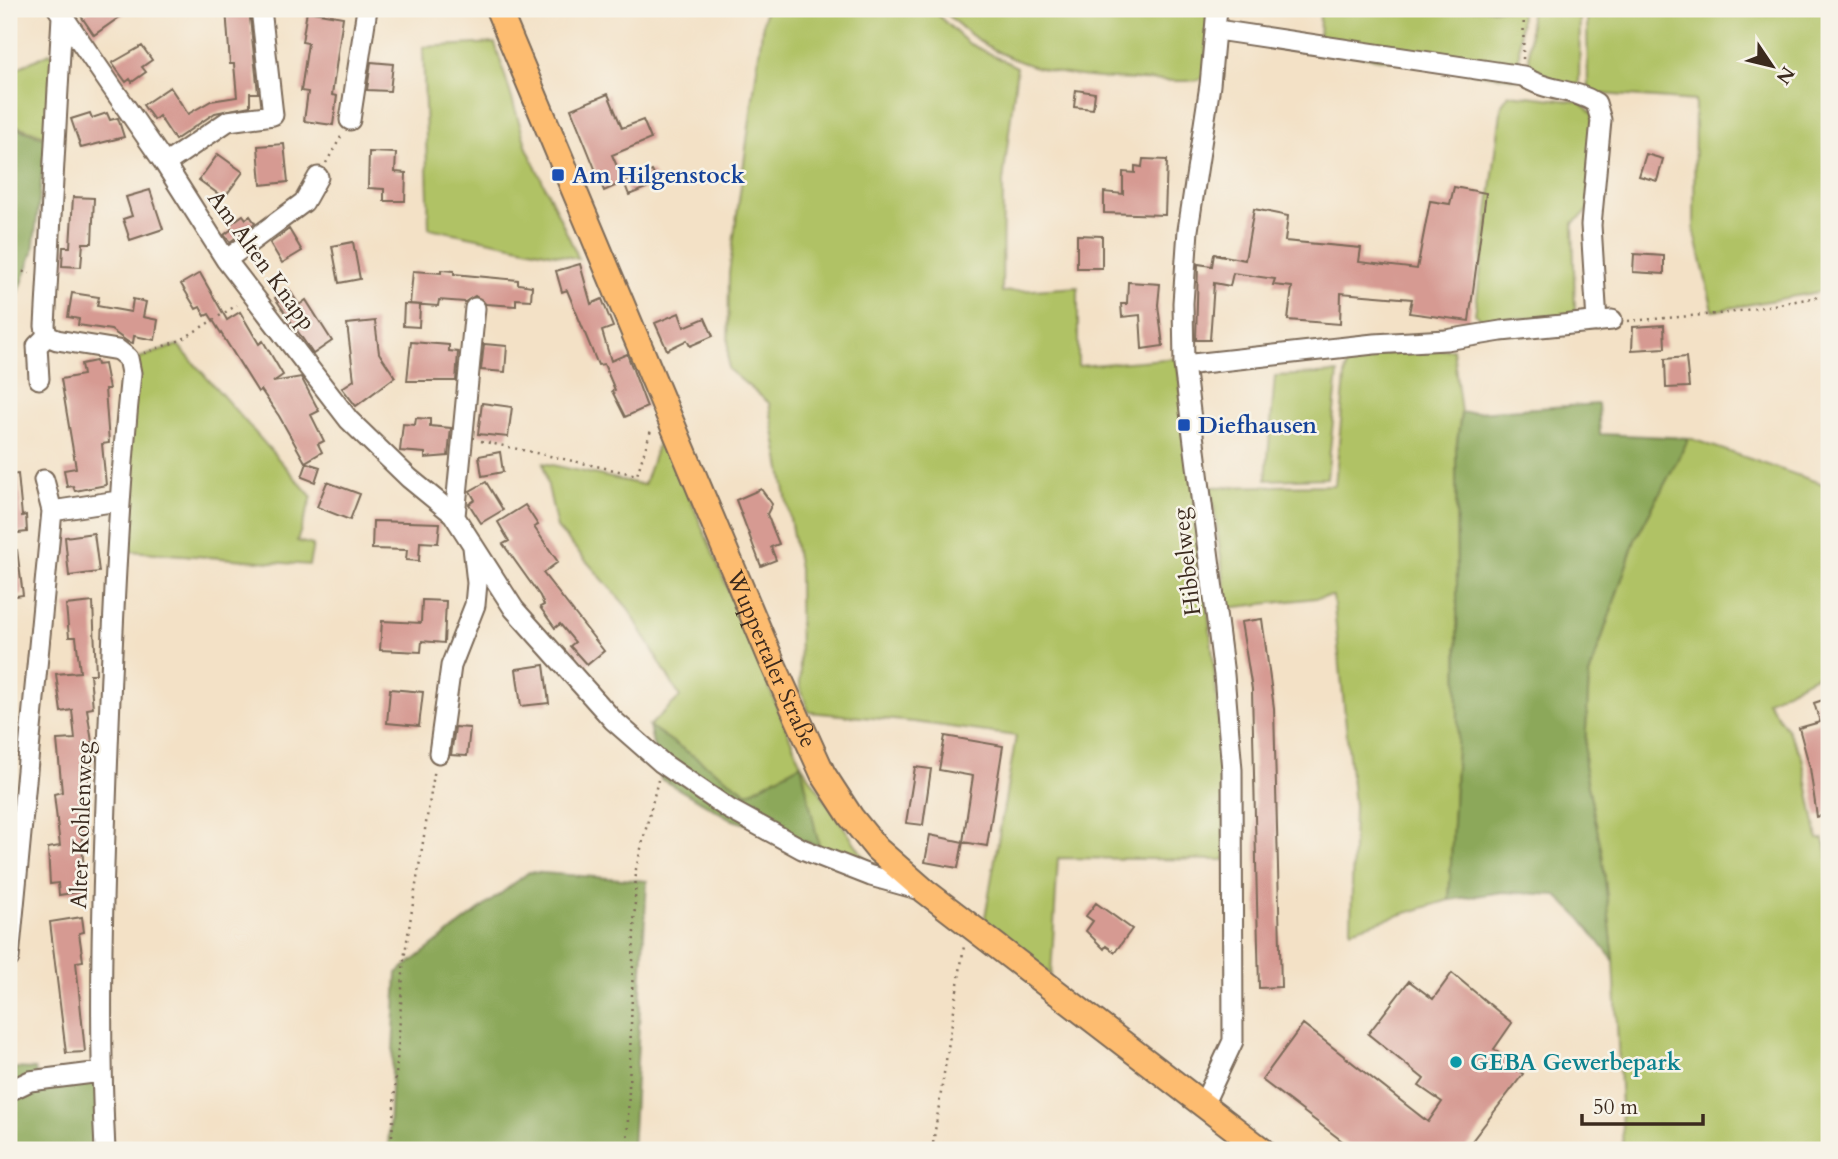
<svg xmlns="http://www.w3.org/2000/svg" width="1838" height="1159" viewBox="0 0 1838 1159" font-family="Cardo,serif">
<style>
.green{fill:#b0c265;stroke:#767642;stroke-width:2}
.forest{fill:#8ca85a;stroke:#64693c;stroke-width:2}
.building{fill:#d69a92}
.lines{fill:none;stroke-linecap:round;stroke-linejoin:round}
.minor-casing{stroke:#7b6a59;stroke-width:23}
.major-casing{stroke:#7b6a59;stroke-width:28}
.path{stroke:#7b6a59;stroke-width:2.5;stroke-dasharray:2 5;stroke-linecap:butt}
.minor{stroke:#fff;stroke-width:19}
.major{stroke:#fdbc70;stroke-width:24}
.transit-dot{fill:#1a4fb4;stroke:#f7f3e8;stroke-width:2.5}
.culture-dot{fill:#0f9aa8;stroke:#f7f3e8;stroke-width:2.5}
.labels{text-anchor:middle;stroke-width:5;stroke-linejoin:round;paint-order:stroke}
.transit-label{font-size:23px;font-weight:bold;fill:#164399;stroke:#f7f3e8;text-anchor:start}
.street-label{font-size:23px;fill:#3b2a1e;stroke:#f7f3e8}
.culture-label{font-size:23px;font-weight:bold;fill:#0d838f;stroke:#f7f3e8;text-anchor:start}
</style>
<rect width="100%" height="100%" fill="#f7f3e8"/>
<filter id="ink" filterUnits="userSpaceOnUse"><feTurbulence type="fractalNoise" baseFrequency=".0143" numOctaves="2"/><feDisplacementMap in="SourceGraphic" scale="14" xChannelSelector="R" yChannelSelector="G"/><feConvolveMatrix kernelMatrix="1 2 1 2 8 2 1 2 1" color-interpolation-filters="sRGB"/></filter>
<filter id="wash" filterUnits="userSpaceOnUse"><feTurbulence type="fractalNoise" baseFrequency=".00686" numOctaves="4" result="noise"/><feDisplacementMap in="SourceGraphic" scale="28" xChannelSelector="R" yChannelSelector="G"/><feGaussianBlur stdDeviation="1.57" result="paint"/><feColorMatrix in="noise" values="0 0 0 0 0 0 0 0 0 0 0 0 0 0 0 0 0 1.4 0 .05"/><feComposite in="paint" operator="in"/></filter>
<g filter="url(#wash)">
<rect width="100%" height="100%" fill="#f3e1c6"/>
<!-- green -->
<path class="green" d="M765,9H931L968,43L1017,67L1003,182L1002,292L1078,287V366L1177,358C1197,525 1223,692 1226,860L1058,858L1051,975L984,923L1016,736L914,722L809,712L800,687L799,569L769,403L728,369L729,273Z
M942,9H1209L1205,76L1199,80L1186,81C1093,79 1012,83 942,9Z
M1320,9H1521L1518,79L1319,50Z
M1530,9H1580L1579,86L1529,80Z
M1587,9H1829V290L1713,311L1694,229L1695,101L1588,93Z
M495,43L527,148L579,259L429,228L423,47Z
M50,53L54,59L50,138L9,123V72Z
M1509,94L1580,102L1593,114L1588,211L1573,223L1575,313L1563,317L1482,319L1475,314L1502,104Z
M178,345L312,497L297,541L313,545L309,565L118,550L133,360Z
M1453,349L1461,413L1456,450L1458,728L1449,900L1351,930L1354,806L1333,596L1228,608L1211,487L1335,485L1347,356Z
M1338,373L1327,478L1266,480L1275,376Z
M662,431L801,764L871,867L819,846L748,793L649,726L680,697L628,608L557,528L543,463L644,485Z
M1689,438L1829,486V669L1767,701L1787,729L1802,757L1818,839H1824L1829,860V1150H1623L1614,961L1602,853L1584,766L1589,676L1635,540Z"/>
<!-- forest -->
<path class="forest" d="M9,125L49,140L44,158L33,252L15,303L9,305Z
M1598,404L1600,434L1689,438L1635,540L1589,676L1584,766L1602,853L1614,961L1580,918L1556,895L1503,892L1449,900L1458,728L1456,450L1461,413Z
M649,726L748,793L801,764L819,846L733,820L661,779Z
M529,872L647,881L632,1150H388L397,973Z
M9,1068L35,1069L36,1075H98L100,1150H9Z"/>
<g id="blocks">
<!-- building -->
<path class="building" d="M92,9H131L94,35L81,16Z
M226,9H249L258,93H250V106L215,113L175,140L159,116L154,120L143,105L170,87L188,114L211,101L237,97L234,64H230Z
M307,11L343,17L332,95L337,96L333,125L304,121L308,92L301,91L308,43L302,42Z
M142,46L152,60L142,67L146,72L132,82L130,79L126,82L112,63Z
M371,62L393,64L390,91L367,90Z
M1076,90L1095,93L1093,109L1074,107Z
M608,94L622,128L643,120L651,139L612,155L624,182L604,191L571,109Z
M90,113L92,118L107,113L110,120L118,118L124,137L81,148L71,119Z
M284,144L288,182L261,185L258,146Z
M369,152L396,153L395,172L406,173L405,201H384V189L368,188Z
M218,154L243,172L224,198L199,180Z
M1646,154L1663,159L1657,181L1639,176Z
M1143,159L1167,160L1165,215L1104,213V192L1123,194V172L1135,173V166L1142,167Z
M652,171L658,183L629,195L624,182Z
M1454,187L1486,193L1469,321L1409,313L1412,299L1341,293L1340,324L1288,320L1292,287L1273,285L1275,279L1233,273L1230,286L1214,283L1210,340H1196L1198,264L1212,266L1214,254L1245,260L1254,209L1288,216L1285,241L1361,248L1359,262L1417,269L1430,201L1450,204Z
M150,190L163,229L130,240L123,219L132,216L126,197Z
M73,197L94,198L92,243H83L81,267L62,266L63,247H70Z
M243,215L246,219L250,216L255,223L230,242L224,235L232,229L229,225Z
M289,229L302,251L282,263L270,243Z
M1077,235L1102,236V268H1077Z
M353,242L360,279L339,283L332,246Z
M1634,254L1664,256V274L1633,272Z
M580,264L591,304L602,299L613,327L602,331L611,361L627,354L647,407L625,417L612,391L615,390L604,364L598,365L567,290L562,292L556,271Z
M441,270L454,271V274L518,280V284L532,286L531,300L516,299V306L486,304L475,296L465,302L439,300L438,306L410,304L413,271L441,273Z
M200,273L227,320L240,312L259,344L263,341L283,375L273,382L301,377L319,411L311,415L324,441L318,444L322,452L305,462L279,416L261,390L258,392L209,314L205,316L200,307L196,309L181,284Z
M1128,282L1160,284L1158,305L1163,346L1142,349L1140,315L1122,317L1121,304H1127Z
M289,289L299,305L306,300L332,341L313,354L275,298Z
M72,293L99,297L97,306L131,312L133,299L146,302L143,317L158,320L155,340L134,336L133,343L128,342L111,330L78,325L79,319L68,317Z
M404,304L420,305L419,327L403,326Z
M679,313L684,327L705,318L713,336L690,346L687,340L667,350L655,323Z
M375,321L379,353L395,377L356,406L342,388L354,380L347,324Z
M1664,325L1665,348L1632,350L1633,327Z
M411,342L449,345V351L458,352L456,381H407Z
M484,344L507,346L505,372L481,370Z
M1686,357L1689,387L1666,388L1665,359Z
M96,361L97,365L104,364L109,389H105L109,443L102,444L106,485L75,491L73,486L67,487L64,470L76,468L61,379L83,375L81,364Z
M482,403L512,407L508,437L478,434Z
M416,418L430,419V426L451,428L448,456L425,458V453L400,451L403,424L415,425Z
M500,452L503,472L482,476L479,456Z
M307,463L320,467L315,482L302,477Z
M18,474L22,516L26,515L27,532L9,534V475Z
M327,482L360,494L350,520L317,507Z
M486,482L503,510L481,523L469,504L475,500L470,491Z
M761,489L772,504L767,514L779,544L771,547L776,560L761,566L736,500Z
M525,505L538,525L534,527L558,562L543,573L604,651L587,665L570,646L575,642L560,624L555,628L540,607L544,605L540,596L503,544L509,541L498,522Z
M373,521L440,523L438,543L420,542L419,561L406,560L407,550L372,549Z
M94,533L99,572L69,576L65,537Z
M17,550L23,595L9,597V551Z
M422,600L446,601L444,643L422,641L421,652L380,650L382,621L421,623Z
M93,602L96,674H90L93,708L87,709L93,749H96L95,760L91,761V771H88L90,792L85,793L89,825L81,826L85,891L59,895L58,883L50,884L48,848L60,846L54,794L62,792L57,740L75,739L72,710L61,712L56,674L80,672L76,637H69L66,605Z
M1262,619L1274,708L1281,987L1259,988L1252,689L1241,622Z
M544,665L549,703L521,706L516,669Z
M390,689L423,692L419,726L387,723Z
M1829,698V813L1817,817L1810,768L1799,728L1820,722L1814,703Z
M455,727L470,728L467,756L451,755Z
M945,736L1003,746L987,846L963,842L973,776L939,770Z
M915,767L931,769L923,825L906,823Z
M930,835L963,842L958,868L925,862Z
M1096,903L1132,929L1115,952L1106,946L1104,949L1086,931L1093,921L1086,916Z
M82,917L84,932L79,933L83,961L76,962L85,1052L66,1053L50,922Z
M1452,973L1512,1023L1494,1049L1523,1074L1465,1150H1354L1262,1080L1303,1024L1428,1122L1442,1102L1419,1086L1424,1079L1368,1034L1409,981L1433,999Z"/>
</g>
</g>
<g filter="url(#ink)">
<use href="#blocks" fill-opacity="0" stroke="#7b6a59" stroke-width="2"/>
<g class="lines">
<defs>
<path id="minor" d="M58,9L165,164L226,260L349,420L409,478L453,514L514,609L613,720L662,763L729,809L802,849L871,876L921,890
M62,16L45,326L47,336L57,340L118,350L128,358L131,373C118,498 113,623 108,748C103,882 98,1016 105,1150
M1217,30L1523,76C1546,92 1573,88 1596,103L1601,120L1591,225L1597,322
M350,120L367,9
M165,164L228,121L273,115L261,9
M226,260L304,202L318,177
M1184,365L1374,344L1446,340L1501,331L1612,320
M39,379L37,346L47,336
M52,511L118,501
M455,516L475,308
M439,753L451,666L475,605L477,583L473,547
M9,958L52,511L44,480
M9,1091L30,1081L101,1072
M1203,1105L1233,1041L1232,770L1224,675L1184,365L1183,303L1188,230L1210,85L1217,9"/>
<g id="major">
<path id="s1" d="M498,9L773,664L823,774L851,817L877,849L925,891L1262,1150"/>
</g>
</defs>
<!-- minor casing -->
<use href="#minor" class="minor-casing"/>
<!-- major casing -->
<use href="#major" class="major-casing"/>
<!-- path -->
<path class="path" d="M1523,59L1524,9
M326,163L342,135
M9,269L30,273
M1628,321L1729,313L1829,295
M144,353L181,340L237,305
M481,441L637,475L651,430
M391,1150L404,959L435,768
M627,1150L636,869L658,780
M932,1150L964,946"/>
<!-- minor -->
<use href="#minor" class="minor"/>
<!-- major -->
<use href="#major" class="major"/>
</g>
</g>
<!-- markers -->
<g class="transit-dot">
<rect x="551" y="168" width="14" height="14" rx="3.5"/>
<rect x="1177" y="418" width="14" height="14" rx="3.5"/>
</g>
<circle class="culture-dot" cx="1456" cy="1062" r="7"/>
<g class="labels">
<!-- transit labels -->
<g class="transit-label">
<text x="572" y="183">Am Hilgenstock</text>
<text x="1198" y="433">Diefhausen</text>
</g>
<!-- street labels -->
<g class="street-label">
<text transform="translate(262 260) rotate(54)" y="8">Am Alten Knapp</text>
<text transform="translate(1186 562) rotate(-97)" y="8">Hibbelweg</text>
<text dy="8" stroke="none"><textPath href="#s1" startOffset="705">Wuppertaler Straße</textPath></text>
<text transform="translate(81 825) rotate(-88)" y="8">Alter Kohlenweg</text>
</g>
<!-- culture labels -->
<g class="culture-label">
<text x="1470" y="1070">GEBA Gewerbepark</text>
</g>
</g>
<!-- margin -->
<rect width="1838" height="1159" fill="none" stroke="#f7f3e8" stroke-width="35"/>
<!-- north arrow -->
<g transform="translate(1772 66) rotate(125)" stroke="#f7f3e8" stroke-width="5" paint-order="stroke">
<path d="M0-5L12 26L0 18L-12 26Z" fill="#3b2a1e"/>
<text y="-10" font-size="19" font-weight="bold" text-anchor="middle" fill="#3b2a1e">N</text>
</g>
<!-- scale -->
<path d="M1582 1114v10h121v-10" fill="none" stroke="#3b2a1e" stroke-width="3.5"/>
<text x="1593" y="1114" font-size="21" fill="#3b2a1e" stroke="#f7f3e8" stroke-width="5" paint-order="stroke">50 m</text>
</svg>
